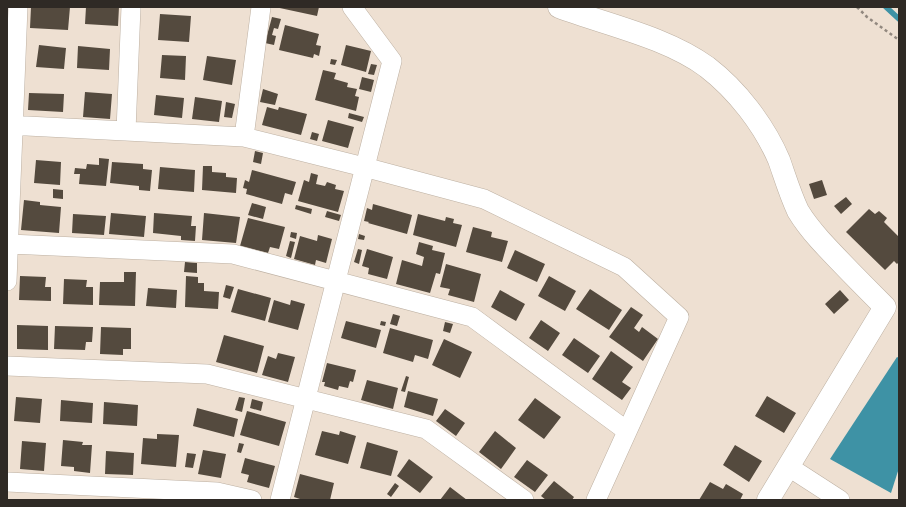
<svg xmlns="http://www.w3.org/2000/svg" width="906" height="507" viewBox="0 0 906 507" font-family="'PT Sans Narrow',sans-serif">
<style>
.water{fill:#3e92a5}
.lines{fill:none;stroke-linecap:round;stroke-linejoin:round}
.stream{stroke:#3e92a5;stroke-width:5.5}
.building{fill:#544a3e}
.minor-casing{stroke:#bdb0a2;stroke-width:20}
.tertiary-casing{stroke:#bdb0a2;stroke-width:23}
.path{stroke:#92887f;stroke-width:2.5;stroke-dasharray:3 3;stroke-linecap:butt}
.minor{stroke:#fff;stroke-width:19}
.tertiary{stroke:#fff;stroke-width:22}
</style>
<rect width="100%" height="100%" fill="#eee0d2"/>
<!-- water -->
<path class="water" d="M897,357L899,358V468L891,493L830,459Z"/>
<g class="lines">
<!-- stream -->
<path class="stream" d="M886,7L899,19"/>
</g>
<!-- building -->
<path class="building" d="M31,7H70L68,30L30,28Z
M86,7H119L118,26L85,24Z
M275,7H319L317,16Z
M160,14L191,16L189,42L158,40Z
M272,17L281,19L278,29L274,28L272,35L276,36L274,45L265,43Z
M285,25L319,34L316,45L321,46L319,56L314,54L313,58L279,50Z
M39,45L66,48L64,69L36,67Z
M346,45L371,51L366,72L341,65Z
M78,46L110,49L109,70L77,68Z
M162,55L186,56L185,80L160,78Z
M207,56L236,60L232,85L203,80Z
M331,59L337,60L335,65L330,64Z
M371,64L377,65L374,75L368,74Z
M323,70L336,73L334,79L348,83L347,87L357,89L355,96L359,97L356,111L315,100Z
M362,77L374,80L371,92L359,89Z
M263,89L278,94L275,105L260,102Z
M85,92L112,94L110,119L83,117Z
M29,93L64,94L63,112L28,110Z
M156,95L184,98L182,118L154,115Z
M195,97L222,101L219,122L192,119Z
M226,102L235,104L232,118L224,117Z
M267,107L278,110L279,107L307,114L301,135L262,125Z
M349,113L364,117L362,122L348,118Z
M328,120L354,127L348,148L322,141Z
M312,132L319,134L317,141L310,139Z
M255,151L263,153L261,164L253,162Z
M99,158L109,159L106,186L79,184L80,174H74L75,168L86,169L87,164L99,165Z
M36,160L61,162L60,185L34,183Z
M112,162L143,164V169L152,170L150,191L139,190V186L110,183Z
M203,166H212V172L226,173V177L237,178L236,193L202,190Z
M160,167L195,170L194,192L158,189Z
M252,170L296,182L292,195L285,193L282,204L246,194L247,189L243,188L245,180L249,182Z
M311,173L318,175L316,184L325,186L327,182L336,185L335,189L344,191L338,212L298,201L304,180L309,182Z
M822,180L827,195L814,199L809,184Z
M53,189L63,190V199L53,198Z
M846,197L852,204L841,214L834,206Z
M24,200L40,202V205L61,207L59,233L21,230Z
M252,203L266,207L263,219L248,215Z
M373,204L412,215L407,234L368,223L369,222L364,221L367,208L372,210Z
M296,205L312,209L311,214L295,209Z
M869,209L875,214L879,211L887,218L884,222L899,237V262L897,264L894,261L885,270L846,232Z
M327,211L341,215L339,221L325,217Z
M111,213L146,216L144,237L109,234Z
M154,213L192,216L191,226H196L195,241L181,240V236L153,233Z
M204,213L240,217L236,243L202,240Z
M73,214L106,216L104,235L72,233Z
M418,214L445,221L446,217L454,219L453,223L462,225L456,247L413,235Z
M248,218L285,227L279,249L270,247L268,253L240,246Z
M473,227L492,232L491,237L508,241L502,262L466,252Z
M291,232L297,233L296,239L290,237Z
M359,234L365,236L364,240L358,239Z
M318,235L332,239L326,263L316,260L315,265L294,259L300,236L317,241Z
M290,241L295,242L291,258L286,256Z
M419,242L433,246L432,250L445,253L440,274L436,273L430,293L396,284L402,260L422,266L424,257L416,254Z
M358,249L362,250L359,264L354,262Z
M367,249L393,257L387,279L368,274L369,268L362,266Z
M515,250L545,264L537,282L507,268Z
M185,262L197,263V273L184,272Z
M446,264L481,274L474,302L448,295L450,289L440,287Z
M124,272H136L135,306L99,305L100,282H124Z
M20,276L46,277L45,287H51V301L19,300Z
M186,276L198,277V283H204V291L219,292L218,309L185,307Z
M549,276L576,291L565,311L538,296Z
M64,279L87,280L86,287H93V305L63,304Z
M226,285L234,287L230,299L223,297Z
M148,288L177,290L176,308L146,306Z
M238,289L271,298L265,321L231,312Z
M590,289L622,310L609,330L576,309Z
M500,290L525,304L516,321L491,307Z
M840,290L849,300L834,314L825,304Z
M274,300L290,305L291,300L305,304L298,330L268,322Z
M631,307L643,315L634,328L639,332L642,327L658,339L643,361L609,337Z
M393,314L400,316L397,326L390,324Z
M541,320L560,333L548,351L529,338Z
M346,321L381,330L376,348L341,338Z
M381,321L386,322L385,326L380,325Z
M445,322L453,324L450,333L443,331Z
M17,325L48,326V350L17,349Z
M55,326L93,327L92,342H86L85,350L54,349Z
M101,327L131,328V349H123V355L100,354Z
M390,328L433,340L428,359L415,355L413,362L383,353Z
M224,335L264,346L257,373L216,362Z
M574,338L600,356L588,373L562,355Z
M444,339L472,352L460,378L432,365Z
M611,351L633,367L622,382L631,388L622,400L592,379Z
M278,353L295,357L288,382L262,375L268,356L276,359Z
M327,363L356,370L353,382L350,381L348,388L339,386L338,390L324,386L325,382H322Z
M406,376L409,377L405,392L401,391Z
M367,380L398,388L393,409L361,400Z
M408,391L438,399L433,416L404,407Z
M767,396L796,413L784,433L755,416Z
M16,397L42,399L40,423L14,421Z
M239,397L245,398L242,412L235,410Z
M535,398L561,417L544,439L518,420Z
M252,399L263,402L261,411L250,408Z
M61,400L93,403L92,423L60,421Z
M104,402L138,405L137,426L103,424Z
M197,408L238,419L234,437L193,426Z
M445,409L465,423L456,436L436,421Z
M247,411L286,422L279,446L240,435Z
M322,431L339,435L340,431L356,436L348,464L315,455Z
M495,431L516,448L501,469L479,452Z
M157,434L179,435L176,467L141,464L143,438L157,439Z
M63,440L83,442L82,445H92L90,473L74,471V467L61,466Z
M22,441L46,443L44,471L20,469Z
M367,442L398,451L391,476L360,468Z
M239,443L244,444L241,453L237,452Z
M735,445L762,461L749,482L723,465Z
M203,450L226,454L221,478L198,474Z
M106,451L134,453L133,475L105,474Z
M187,453L196,454L193,468L185,467Z
M245,458L275,466L269,488L247,482L249,475L241,473Z
M409,459L433,477L420,493L397,476Z
M527,460L548,475L535,492L514,477Z
M300,474L334,483L330,500H303L294,497Z
M554,481L574,497L572,500H546L541,496Z
M710,482L723,489L726,484L743,494L740,500H699Z
M395,483L399,486L391,497L387,494Z
M450,487L467,500H440Z"/>
<g class="lines">
<defs>
<path id="minor" d="M7,125L244,137L364,167L484,199L624,267L679,317L596,500
M126,131L131,7
M244,137L261,7
M9,244L233,254L472,317L627,431
M7,281L18,7
M7,366L207,374L426,429L524,500
M789,467L840,500
M7,482L217,492L252,500
M280,500L392,61L352,7"/>
<path id="tertiary" d="M559,7C607,25 666,37 707,67C737,90 764,125 779,160C785,177 790,194 798,211C804,221 812,231 820,240C841,263 863,285 885,307L768,500"/>
</defs>
<!-- minor casing -->
<use href="#minor" class="minor-casing"/>
<!-- tertiary casing -->
<use href="#tertiary" class="tertiary-casing"/>
<!-- path -->
<path class="path" d="M857,7L867,17L899,40"/>
<!-- minor -->
<use href="#minor" class="minor"/>
<!-- tertiary -->
<use href="#tertiary" class="tertiary"/>
</g>
<!-- border -->
<rect width="906" height="507" fill="none" stroke="#2f2a25" stroke-width="16"/>
</svg>
